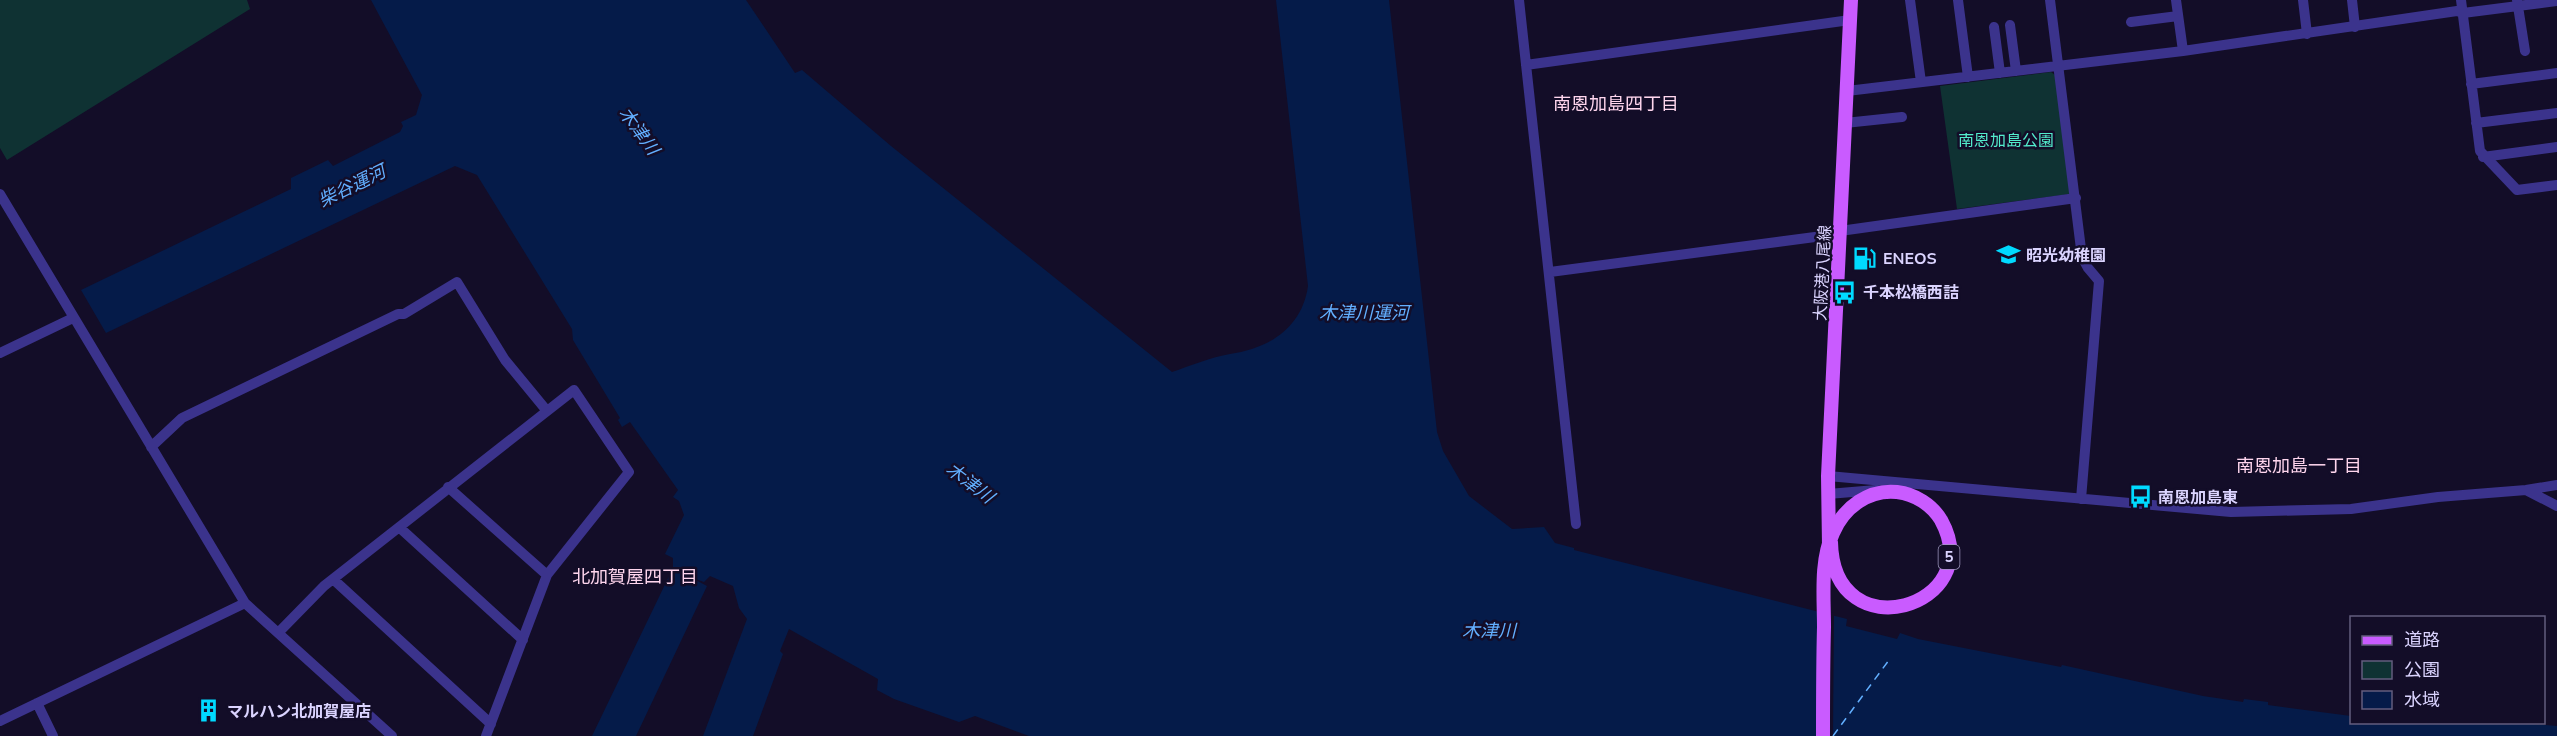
<svg xmlns="http://www.w3.org/2000/svg" width="2557" height="736" viewBox="0 0 2557 736" font-family="'Nunito Sans','Noto Sans JP',sans-serif">
<style>
.green{fill:#0f3233}
.water{fill:#051b49}
.pier{fill:#130d28}
.lines{fill:none;stroke-linecap:round;stroke-linejoin:round}
.ferry{stroke:#62afff;stroke-width:1.5;stroke-dasharray:8 6;stroke-linecap:butt}
.minor{stroke:#3b338c;stroke-width:10}
.major{stroke:#c95bff;stroke-width:14}
.major-bridge{stroke:#c95bff;stroke-width:14}
.labels{text-anchor:middle;stroke-width:5;stroke-linejoin:round;paint-order:stroke}
.shield{fill:#130d28;stroke:#9f98be;stroke-width:1.5}
.shield-label{font-size:15px;font-weight:bold;fill:#dbd4ff}
.park-label{font-size:16px;fill:#53ebcc;stroke:#130d28}
.poi-label{font-size:16px;font-weight:bold;fill:#dbd4ff;stroke:#130d28;text-anchor:start}
.street-label{font-size:16px;fill:#dbd4ff;stroke:#130d28}
.neighbourhood-label{font-size:18px;fill:#ffd6ee;stroke:#130d28}
.water-label{font-size:18px;font-style:italic;fill:#62afff;stroke:#130d28}
</style>
<rect width="100%" height="100%" fill="#130d28"/>
<!-- green -->
<path class="green" d="M0,0H247L250,9L7,160L0,148Z
M2051,72L2055,75L2070,194L1957,209L1940,86Z"/>
<!-- water -->
<path class="water" d="M371,0H746L795,73L802,70L891,146L1172,372C1190,366 1211,357 1230,354C1267,349 1302,329 1308,286L1276,0H1389L1437,432L1443,451L1469,496L1512,529L1544,527L1555,543L1574,548V550L1847,619L1846,626L1897,639L1900,633L1918,639L2061,667L2062,665L2203,696L2243,702L2244,699L2268,702V705L2351,716L2352,722L2523,723L2557,726V736H1029L975,716L959,722L894,699L877,690L878,679L789,629L780,651L783,654L753,736H703L747,619L739,608L733,586L710,576L704,582L690,577L707,586L636,736H592L672,570L677,572L673,568V558L665,554L684,515L679,501L673,497L678,490L630,422L622,427L618,420L620,418L573,340L572,329L477,175L455,166L106,333L81,290L291,189V178L328,160L333,166L400,132L403,126L401,122L416,115L422,95Z"/>
<!-- pier -->
<path class="pier" d="M1818,608L1834,613L1833,736H1817Z"/>
<g class="lines">
<!-- ferry -->
<path class="ferry" d="M1833,736L1889,660"/>
<!-- minor -->
<path class="minor" d="M1519,0L1576,524
M1910,0L1921,82
M1958,0L1968,77
M2050,0L2082,257L2088,268L2099,281L2081,499
M2176,0L2183,51
M2303,0L2307,34
M2352,0L2355,27
M2461,0L2480,151L2517,190L2557,185
M2517,0L2525,51
M2131,22L2178,16
M2010,25L2016,71
M1994,27L2000,73
M1526,65L1850,20
M2471,84L2557,73
M1847,91L2183,51L2457,11L2463,13L2557,1
M1845,123L1902,117
M2476,123L2557,113
M2483,157L2557,147
M0,194L245,603L392,736
M1550,272L1830,235L1840,231L2076,198
M0,353L73,318
M151,447L182,418L398,314H404L457,282L505,360L547,411
M1828,476L2231,512L2351,509L2438,497L2526,490L2557,485
M448,487L547,575L486,736
M2526,490L2557,506
M1828,494L1876,490
M400,528L523,640
M334,580L491,724
M279,632L324,586L574,390L629,472L547,575
M37,703L53,736
M0,721L245,603"/>
<!-- major -->
<path class="major" d="M1829,546L1828,476L1851,0"/>
<!-- major-bridge -->
<path class="major-bridge" d="M1823,736C1823,700 1823,663 1824,627C1824,597 1820,561 1833,533C1844,507 1869,489 1897,492C1915,494 1932,505 1941,520C1989,607 1833,653 1831,542"/>
</g>
<!-- icons -->
<defs>
<symbol id="school-bare" viewBox="-9 -9 18 18"><path d="M0-5L7-2L0 1L-7-2ZM-4 1L0 2.5L4 1V4Q0 6-4 4Z" fill="#00daff" stroke="#130d28" stroke-width="2.5" paint-order="stroke"/></symbol>
<symbol id="fuel-bare" viewBox="-9 -9 18 18"><path d="M-5.5-6h7V0h2V4h1.3V-2.5L3-4.5l.8-.8L6-3V5H2.5V1h-1V6h-7ZM-4.2-4.7v3.2H.2V-4.7Z" fill="#00daff" stroke="#130d28" stroke-width="2.5" paint-order="stroke"/></symbol>
<symbol id="bus-bare" viewBox="-9 -9 18 18"><path d="M-5-6H5V4H4V6H2V4H-2V6H-4V4H-5ZM-3.5-4V0h7V-4ZM-3.5 1.2v1.5H-2V1.2ZM2 1.2v1.5H3.5V1.2Z" fill="#00daff" stroke="#130d28" stroke-width="2.5" paint-order="stroke"/></symbol>
<symbol id="building-bare" viewBox="-9 -9 18 18"><path d="M-4-6H4V6H1V3H-1V6H-4ZM-2.5-4.3h1.7v1.8h-1.7ZM.8-4.3h1.7v1.8H.8ZM-2.5-1h1.7V.8h-1.7ZM.8-1h1.7V.8H.8Z" fill="#00daff" stroke="#130d28" stroke-width="2.5" paint-order="stroke"/></symbol>
</defs>
<g fill-rule="evenodd">
<use href="#school-bare" x="1992" y="238" width="33" height="33"/>
<use href="#fuel-bare" x="1848" y="242" width="33" height="33"/>
<use href="#bus-bare" x="1828" y="276" width="33" height="33"/>
<use href="#bus-bare" x="2124" y="480" width="33" height="33"/>
<use href="#building-bare" x="192" y="694" width="33" height="33"/>
</g>
<g class="labels">
<!-- shield labels -->
<rect class="shield" x="1938.5" y="545" width="21" height="24" rx="4.5"/>
<g class="shield-label">
<text x="1949" y="562">5</text>
</g>
<!-- park labels -->
<g class="park-label">
<text x="2006" y="146">南恩加島公園</text>
</g>
<!-- poi labels -->
<g class="poi-label">
<text x="2026" y="261">昭光幼稚園</text>
<text x="1883" y="264">ENEOS</text>
<text x="1863" y="298">千本松橋西詰</text>
<text x="2158" y="503">南恩加島東</text>
<text x="227" y="717">マルハン北加賀屋店</text>
</g>
<!-- street labels -->
<g class="street-label">
<text transform="translate(1822 273) rotate(-87)" y="6">大阪港八尾線</text>
</g>
<!-- neighbourhood labels -->
<g class="neighbourhood-label">
<text x="1616" y="110">南恩加島四丁目</text>
<text x="2299" y="472">南恩加島一丁目</text>
<text x="635" y="583">北加賀屋四丁目</text>
</g>
<!-- water labels -->
<g class="water-label">
<text transform="translate(639 131) rotate(54)" y="6">木津川</text>
<text transform="translate(352 186) rotate(-26)" y="6">柴谷運河</text>
<text x="1364" y="319">木津川運河</text>
<text transform="translate(970 483) rotate(37)" y="6">木津川</text>
<text x="1489" y="637">木津川</text>
</g>
</g>
<!-- legend -->
<rect x="2350" y="616" width="195" height="108" fill="#130d28" stroke="#635d7e" stroke-width="1.5"/>
<rect x="2362" y="636" width="30" height="9" fill="#c95bff" stroke="#635d7e" stroke-width="1.5"/>
<text x="2404" y="646" font-size="18" fill="#dbd4ff">道路</text>
<rect x="2362" y="661" width="30" height="18" fill="#0f3233" stroke="#635d7e" stroke-width="1.5"/>
<text x="2404" y="676" font-size="18" fill="#dbd4ff">公園</text>
<rect x="2362" y="691" width="30" height="18" fill="#051b49" stroke="#635d7e" stroke-width="1.5"/>
<text x="2404" y="706" font-size="18" fill="#dbd4ff">水域</text>
</svg>
